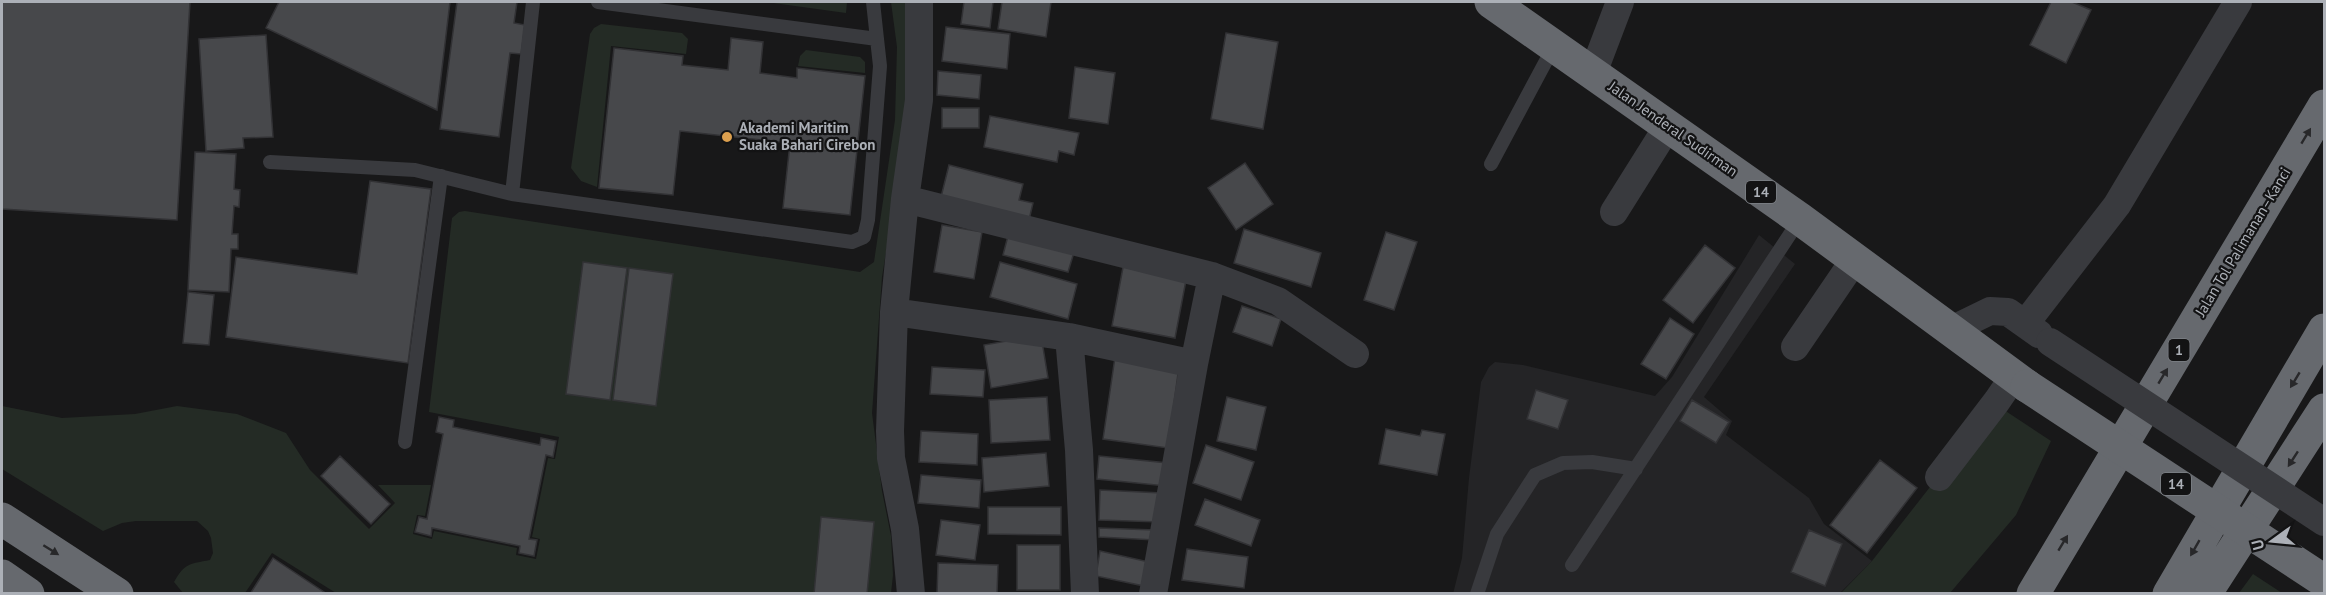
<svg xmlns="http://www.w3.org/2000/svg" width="2326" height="595" viewBox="0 0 2326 595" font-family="'PT Sans',sans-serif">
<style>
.built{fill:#242426}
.green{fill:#242b25}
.building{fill:#47484b;stroke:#323235;stroke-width:1.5}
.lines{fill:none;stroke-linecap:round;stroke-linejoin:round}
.lane{stroke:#393a3e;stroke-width:14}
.street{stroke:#393a3e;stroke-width:28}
.highway{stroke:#66696e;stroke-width:33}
.street-bridge{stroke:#393a3e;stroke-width:28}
.highway-bridge{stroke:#66696e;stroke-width:33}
.oneway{fill:#28282a}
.poi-dot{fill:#db9f4e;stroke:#131314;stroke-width:2}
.labels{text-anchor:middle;stroke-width:4.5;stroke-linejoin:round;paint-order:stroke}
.shield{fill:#131314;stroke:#7e8186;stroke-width:1.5}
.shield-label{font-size:14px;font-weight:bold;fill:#acb0b7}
.poi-label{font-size:15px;font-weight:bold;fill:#acb0b7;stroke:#131314;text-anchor:start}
.street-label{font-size:15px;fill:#acb0b7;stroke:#131314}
</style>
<rect width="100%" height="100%" fill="#181819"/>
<!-- built -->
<path class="built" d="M1759,235L1795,264L1704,397L1732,421L1726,435L1809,498L1824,524L1872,561L1840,593L1453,594L1462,558L1469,478L1481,382L1489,367L1495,362L1523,365L1655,396L1672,377Z"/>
<!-- green -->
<path class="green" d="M766,2H847L846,13Z
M891,2H906L908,116L882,277L872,413L882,491L891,536L893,575L891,593H336L272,553L245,593H183L174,582C185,563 189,564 210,560L213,553L211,538L208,531L197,521H136L122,523L103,531L2,469V406L62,418L135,414L177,406L237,414L286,433L310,470L369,529L395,503L378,485H431L425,516L417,515L413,534L432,539L434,531L517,548L516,555L536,559L540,539L532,537L548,458L555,459L559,437L429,412L452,218L459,212L465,211L860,272L874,262L895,120L897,47Z
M601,24L682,33L688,39L686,54L611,46L597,187L581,181L571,168L590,34L594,28Z
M806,50L860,57L865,62V73L798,66L800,56Z
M1995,404L2051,441L2016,515L1950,593L1840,594L1872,561Z
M2253,574L2282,593H2239Z"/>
<!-- building -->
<path class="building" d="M2,2H190L177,220L2,209Z
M279,2H450L437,110L266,28Z
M457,2H517L514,23L525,25L521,54L510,53L499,137L440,129Z
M964,2H993L990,28L961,24Z
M1002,2H1051L1046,37L998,29Z
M2051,2H2072L2091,10L2066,63L2030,45Z
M946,27L1010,34L1007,69L942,61Z
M1226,33L1278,42L1263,129L1211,119Z
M266,35L273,137L243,138L244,148L206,151L199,39Z
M731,38L763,42L760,73L797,78V68L865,76L850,215L783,208L790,143L680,131L673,195L599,188L614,48L683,56L682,65L728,70Z
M1075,67L1115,73L1108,124L1069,118Z
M938,71L981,75L979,99L937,95Z
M942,108H979V128H942Z
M990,116L1079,133L1074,155L1059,151L1057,162L984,147Z
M195,152L236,154L234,189L240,190L239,207L234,206L232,234H238V249H231L229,292L188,290Z
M1245,163L1273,204L1236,230L1208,188Z
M949,165L1023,184L1019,200L1033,203L1029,220L941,197Z
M370,181L431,189L408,363L226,337L236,257L357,274Z
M942,225L982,232L974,279L934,272Z
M1244,229L1321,253L1311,287L1234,263Z
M1009,232L1075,249L1068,272L1003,255Z
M1386,232L1417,242L1394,310L1364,300Z
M1705,245L1735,268L1693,323L1663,300Z
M583,262L627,268L610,400L566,394Z
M1000,262L1077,284L1068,319L990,297Z
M1124,262L1187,275L1175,338L1112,326Z
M629,268L673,274L656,406L613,400Z
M188,292L214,295L209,345L183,343Z
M1242,306L1281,319L1272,346L1233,332Z
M1670,318L1694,334L1666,379L1641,364Z
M1041,335L1048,378L991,388L984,345Z
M1115,357L1179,366L1168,448L1103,439Z
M932,367L985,370L983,397L930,394Z
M1536,390L1568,400L1558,429L1527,419Z
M1047,397L1050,440L991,443L989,400Z
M1227,397L1266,407L1256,450L1217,441Z
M1692,400L1729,422L1716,443L1680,421Z
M439,417L454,420L453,427L540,445L541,438L556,441L553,457L546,455L529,539L537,540L534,556L519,553L520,546L432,528L431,536L415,532L419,517L427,519L443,434L436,432Z
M1386,429L1420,436L1422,430L1445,434L1437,475L1379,464Z
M921,431L978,434L977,465L919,462Z
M1206,445L1254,462L1241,500L1193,483Z
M1046,453L1049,486L984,492L982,458Z
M340,456L390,504L371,524L321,476Z
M1099,456L1168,463L1166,486L1097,479Z
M1880,460L1917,488L1867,553L1830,525Z
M921,475L981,480L979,508L918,503Z
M1100,490L1162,493L1161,522L1099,520Z
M1205,499L1260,520L1251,546L1195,525Z
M988,507H1061V535L988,534Z
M821,517L874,522L867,594H814Z
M941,520L980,525L975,560L936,555Z
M1099,528L1155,530V540L1099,537Z
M1809,530L1842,544L1825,586L1791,572Z
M1017,545H1060V590H1017Z
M1187,549L1248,557L1244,588L1182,580Z
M1100,551L1149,562L1144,586L1096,576Z
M273,558L327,594H250Z
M938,563L998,565L997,594H937Z"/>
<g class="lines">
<!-- lane -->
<path class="lane" d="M598,2L877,39L873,2
M270,162L415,170L512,194L852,242L864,237L868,220L880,66L877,39
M1491,164L1554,46
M512,194L533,2
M405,442L441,176
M1572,565L1800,219
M1477,594L1497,534L1535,475L1563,463L1592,462L1636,469"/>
<!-- street -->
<path class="street" d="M1593,73L1620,2
M905,199L1212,276L1278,301L1355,354
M1614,212L1668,126
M894,312L1069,337L1079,450L1085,594
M2025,324L2117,205L2238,2
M1951,330L1990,311L2008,312L2039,334
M1069,337L1194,364L1153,594
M1795,347L1855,259
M1194,364L1212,276
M1939,477L1997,401L2014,376
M911,594L905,529L891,458L890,431L894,312L905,199L919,100V2"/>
<!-- highway -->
<path class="highway" d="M1491,2L1800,219L2027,386
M2,519L117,594
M2,576L28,594
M2033,594L2324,106
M2169,594L2324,330
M2205,594L2324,410"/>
<!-- street-bridge -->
<path class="street-bridge" d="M2050,342L2324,522"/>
<!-- highway-bridge -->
<path class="highway-bridge" d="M2027,386L2324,581"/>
</g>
<!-- one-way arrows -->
<defs><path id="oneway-solid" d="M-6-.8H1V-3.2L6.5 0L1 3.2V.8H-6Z" transform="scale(1.5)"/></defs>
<g class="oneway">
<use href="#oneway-solid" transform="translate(2306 136) rotate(-59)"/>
<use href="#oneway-solid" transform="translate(2163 376) rotate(-59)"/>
<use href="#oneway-solid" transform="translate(2295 380) rotate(121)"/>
<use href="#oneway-solid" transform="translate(2293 459) rotate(123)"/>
<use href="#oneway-solid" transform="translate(2063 543) rotate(-59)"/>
<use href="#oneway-solid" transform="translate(2195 548) rotate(120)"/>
<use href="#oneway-solid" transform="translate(51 550) rotate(32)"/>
</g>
<!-- markers -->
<circle class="poi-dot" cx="727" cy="137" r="6"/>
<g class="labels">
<!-- shield labels -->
<g class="shield">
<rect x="1746" y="181" width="30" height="22" rx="4.5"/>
<rect x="2168.5" y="339" width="21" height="22" rx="4.5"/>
<rect x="2161" y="473" width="30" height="22" rx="4.5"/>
</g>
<g class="shield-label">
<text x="1761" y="197">14</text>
<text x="2179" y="355">1</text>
<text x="2176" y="489">14</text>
</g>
<!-- poi labels -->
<g class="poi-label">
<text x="739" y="133">Akademi Maritim<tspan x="739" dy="17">Suaka Bahari Cirebon</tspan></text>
</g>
<!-- street labels -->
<g class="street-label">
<text transform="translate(1673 129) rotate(35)" y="5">Jalan Jenderal Sudirman</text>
<text transform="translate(2243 242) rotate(-59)" y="5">Jalan Tol Palimanan–Kanci</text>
</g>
</g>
<!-- border -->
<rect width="2326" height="595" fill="none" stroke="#acb0b7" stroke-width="6"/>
<!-- north arrow -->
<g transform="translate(2272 541) rotate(255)" stroke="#131314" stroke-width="4.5" paint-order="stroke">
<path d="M0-4.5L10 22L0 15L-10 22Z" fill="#acb0b7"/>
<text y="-9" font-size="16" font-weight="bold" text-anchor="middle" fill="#acb0b7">U</text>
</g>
</svg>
